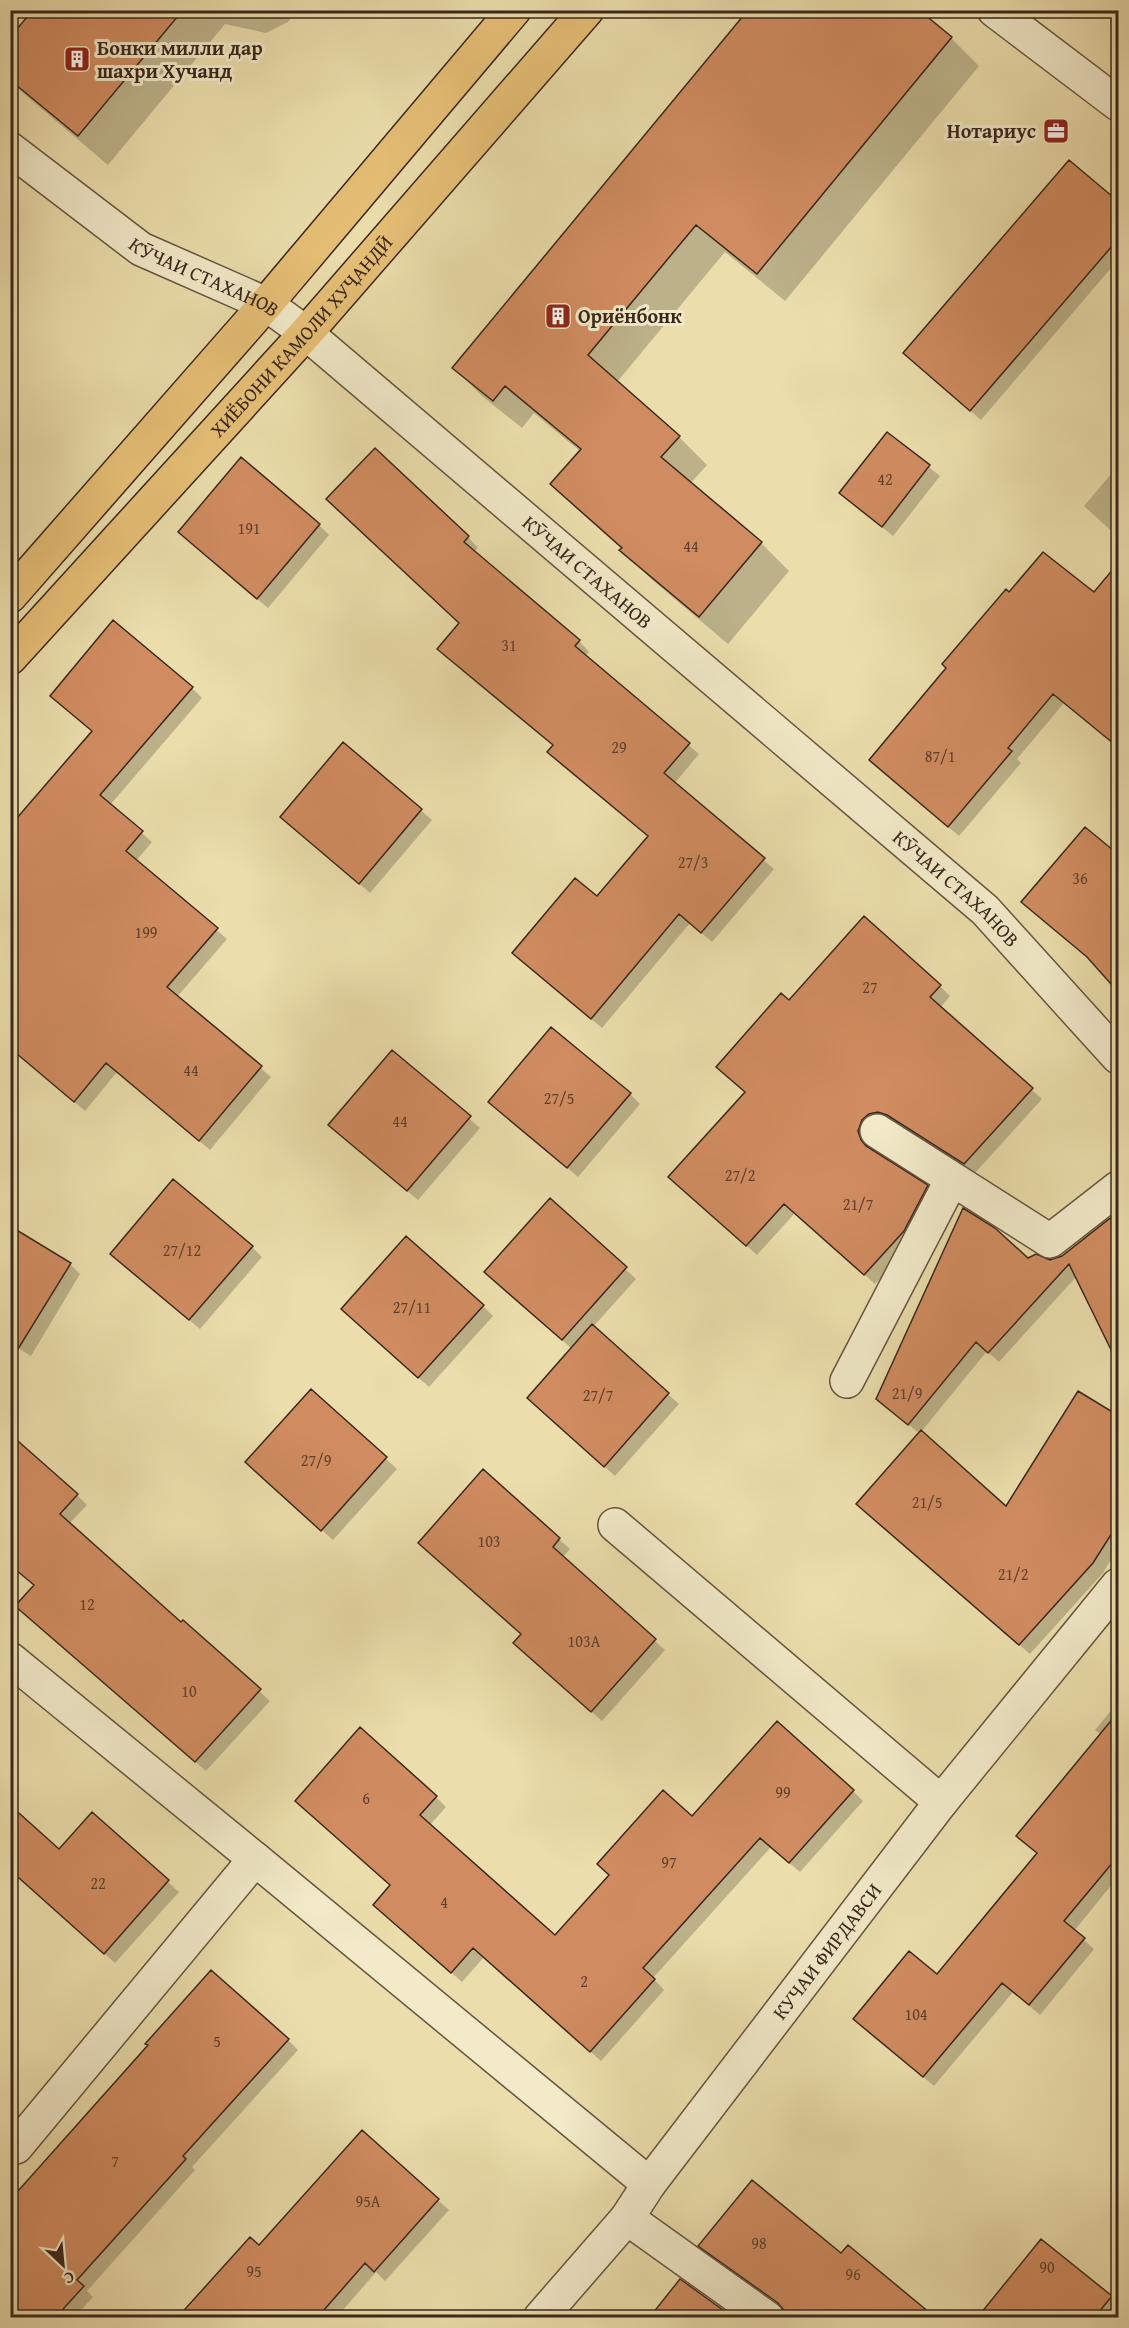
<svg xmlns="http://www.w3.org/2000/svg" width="1129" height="2328" viewBox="0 0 1129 2328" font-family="'Gentium Book Plus',serif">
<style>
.shadow{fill:#0003}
.building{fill:#d08c60;stroke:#3a271c;stroke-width:1.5}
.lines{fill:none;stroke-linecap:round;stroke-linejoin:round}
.pedestrian-casing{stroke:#665540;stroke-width:36}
.minor-casing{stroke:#665540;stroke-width:36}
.tertiary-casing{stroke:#665540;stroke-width:36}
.primary-casing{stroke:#3a271c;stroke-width:36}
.pedestrian{stroke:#f2eac9;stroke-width:33}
.minor{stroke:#f2eac9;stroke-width:33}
.tertiary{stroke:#f2eac9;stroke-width:33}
.primary{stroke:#e6bf76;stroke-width:33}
.labels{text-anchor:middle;stroke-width:6;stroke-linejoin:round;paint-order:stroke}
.number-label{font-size:16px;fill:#60402d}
.poi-label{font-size:20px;font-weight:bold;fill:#3a271c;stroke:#f2eac9;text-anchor:start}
.street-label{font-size:20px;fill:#3a271c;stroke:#f2eac9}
</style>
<rect width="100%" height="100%" fill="#ebdeac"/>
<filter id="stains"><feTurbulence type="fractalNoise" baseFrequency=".00333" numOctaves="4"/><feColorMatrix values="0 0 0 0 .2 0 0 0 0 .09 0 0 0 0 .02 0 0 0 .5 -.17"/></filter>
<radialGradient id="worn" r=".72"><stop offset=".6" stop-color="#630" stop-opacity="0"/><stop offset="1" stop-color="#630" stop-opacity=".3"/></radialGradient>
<!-- shadow -->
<path class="shadow" d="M35,10H298L288,22L266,33L225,24L108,165L10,82V39Z
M951,38L979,66L785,301L725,252L617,382L679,437L707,465L690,484L761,543L789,571L728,644L650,578L622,549L552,484L581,452L534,413L522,428L482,396L454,368Z
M1118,204V260L981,420L915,363Z
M888,434L940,476L893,536L841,493Z
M1113,472L1118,476V537L1084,506Z
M339,509L468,537L478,548L474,552L579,641L589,652L585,656L699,754L674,784L774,869L712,942L690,923L602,1028L524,963L597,898L649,836L554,746L450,659L461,624Z
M319,525L329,535L268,608L190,542Z
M1118,565V748L1064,703L1017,759L1021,763L959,836L881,770L1009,594L1094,595Z
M192,688L202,698L110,805L152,842L136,861L227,939L177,997L271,1077L210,1150L117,1072L85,1111L10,1048V829Z
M344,744L432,820L370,893L282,817Z
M940,986L950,996L940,1008L1042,1099L975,1173L898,1125L890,1122L868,1142L870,1151L927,1187L937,1197L914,1242L875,1284L795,1213L757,1255L680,1187L746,1092L789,1002Z
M392,1052L480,1128L418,1200L340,1135Z
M630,1094L640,1104L578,1177L490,1102Z
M550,1200L636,1279L593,1327L679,1404L615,1476L539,1408L572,1349L496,1282Z
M1110,1220L1076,1277L999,1362L987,1351L921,1432L1006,1508L1118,1418V1548L1103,1573L1030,1654L868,1514L920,1434L878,1399L1028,1260L1050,1261L1062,1257Z
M252,1247L262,1257L200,1329L123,1264Z
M70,1264L80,1274L31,1356L10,1343Z
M483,1306L493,1316L429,1387L353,1319Z
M311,1391L397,1469L333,1540L257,1472Z
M483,1472L570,1549L562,1558L665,1650L602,1721L525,1653Z
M77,1495L87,1505L69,1524L181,1625L183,1622L270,1701L206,1771L28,1616L35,1586L10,1564Z
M1118,1702V1877L1074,1931L1094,1949L1040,2015L1013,1992L934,2086L855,2019L938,1976L1038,1854L1101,1735L1095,1730Z
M853,1791L863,1801L800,1872L771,1847L653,1978L664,1990L601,2061L484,1957L462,1982L385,1915L391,1886L307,1811L436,1797L446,1807L430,1825L556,1938L611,1875L692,1818Z
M10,1807L60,1851L92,1814L179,1892L115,1963L17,1875L10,1883Z
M288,2040L298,2050L192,2167L195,2170L87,2291L93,2297L74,2318H10Z
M362,2132L449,2210L385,2281L376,2272L336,2318H183L259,2247Z
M1042,2241L1118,2305V2311L1113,2318H998Z
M700,2245L841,2255L791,2313L710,2256Z"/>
<!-- building -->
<path class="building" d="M33,10H183L78,136L10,80V37Z
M748,10H919L952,37L757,274L696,225L588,355L680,436L661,457L762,542L699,617L619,550L622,548L550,484L581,449L505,386L493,401L452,368Z
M1069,160L1119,202V238L970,411L903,353Z
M887,432L930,465L882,527L839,493Z
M375,448L469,536L464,542L580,640L575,646L690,743L664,773L765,858L701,933L679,914L591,1019L512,953L575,878L597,896L648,836L547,752L553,745L437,649L459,623L326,499Z
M241,457L320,524L257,599L178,532Z
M1043,552L1094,592L1119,562V748L1053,694L1008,748L1012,751L948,827L869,760L946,668L942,664L1006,589L1009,592Z
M113,620L193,687L100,795L143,831L126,851L218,928L167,987L262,1066L199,1141L106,1063L74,1102L10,1048V826L92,731L50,696Z
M343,742L422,809L359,884L280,817Z
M1085,827L1119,855V993L1087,957L1021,902Z
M864,916L941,985L930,997L1033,1088L964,1164L887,1115L878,1112L869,1114L862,1120L858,1131L861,1140L866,1146L928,1185L904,1231L864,1275L784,1204L746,1246L668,1177L745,1092L716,1067L781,993L789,1000Z
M551,1027L631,1093L567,1168L488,1102Z
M392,1050L471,1116L407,1191L328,1125Z
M173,1179L253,1246L189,1320L110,1254Z
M550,1198L627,1267L562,1340L484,1272Z
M963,1208L995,1228L1028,1258L1036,1254L1050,1260L1062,1256L1109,1219L1119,1214V1366L1069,1264L988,1353L976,1342L908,1425L876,1399Z
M10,1226L71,1263L10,1362Z
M406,1236L484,1305L418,1378L341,1309Z
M592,1324L669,1393L604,1467L527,1398Z
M311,1389L387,1457L321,1531L245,1462Z
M1078,1391L1119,1416V1522L1093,1563L1019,1645L856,1504L921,1430L1006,1506Z
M10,1434L78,1494L60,1514L181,1622L183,1620L261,1689L195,1762L15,1606L34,1585L10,1565Z
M483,1469L560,1538L553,1547L656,1639L591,1712L513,1643L521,1634L418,1543Z
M1119,1711V1855L1064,1921L1085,1938L1029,2005L1002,1983L923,2077L853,2019L909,1951L937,1974L1037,1853L1016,1836Z
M777,1721L854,1790L789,1863L760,1838L643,1968L655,1979L590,2052L473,1948L451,1973L373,1905L390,1885L295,1801L360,1727L437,1796L420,1815L555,1935L609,1875L597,1864L663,1790L692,1816Z
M10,1805L59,1849L92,1812L169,1880L104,1954L10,1870Z
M211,1970L289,2039L183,2156L186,2159L77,2280L84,2286L55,2318H10V2200L148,2045L145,2044Z
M362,2130L439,2199L374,2272L365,2263L317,2318H177L250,2237L259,2245Z
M752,2180L841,2253L848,2245L936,2318H785L784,2310L778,2303L698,2246Z
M1041,2239L1112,2296L1094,2318H977Z
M680,2279L734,2318H649Z"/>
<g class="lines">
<defs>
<path id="pedestrian" d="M877,1131L1050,1241L1118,1188
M847,1381L952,1179
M627,2218L767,2318"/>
<g id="minor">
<path d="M994,10L1118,104"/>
<path id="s1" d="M10,149L141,249L266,304L306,333L985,910L1118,1057"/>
<path d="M615,1525L941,1802"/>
<path d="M10,1659L255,1859"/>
<path d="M16,2147L255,1859L649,2184"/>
</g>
<g id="tertiary">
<path id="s2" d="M540,2318L627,2218L649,2184L941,1802L1118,1585"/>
</g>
<g id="primary">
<path d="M10,596L266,304L514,10"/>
<path id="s3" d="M10,658L306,333L587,10"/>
</g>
</defs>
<!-- pedestrian casing -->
<use href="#pedestrian" class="pedestrian-casing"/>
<!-- minor casing -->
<use href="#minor" class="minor-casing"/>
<!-- tertiary casing -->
<use href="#tertiary" class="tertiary-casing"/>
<!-- primary casing -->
<use href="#primary" class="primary-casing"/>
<!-- pedestrian -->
<use href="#pedestrian" class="pedestrian"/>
<!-- minor -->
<use href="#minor" class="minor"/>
<!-- tertiary -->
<use href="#tertiary" class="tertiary"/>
<!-- primary -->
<use href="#primary" class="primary"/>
</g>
<!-- icons -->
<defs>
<symbol id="building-square" viewBox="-11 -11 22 22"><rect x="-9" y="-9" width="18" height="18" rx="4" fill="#8f2418" stroke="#f2eac9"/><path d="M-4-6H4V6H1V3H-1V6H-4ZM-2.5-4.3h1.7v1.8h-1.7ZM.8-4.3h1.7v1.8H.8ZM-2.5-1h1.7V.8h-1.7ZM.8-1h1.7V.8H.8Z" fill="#fff"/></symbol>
<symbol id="office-square" viewBox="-11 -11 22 22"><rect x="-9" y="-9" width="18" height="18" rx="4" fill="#8f2418" stroke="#f2eac9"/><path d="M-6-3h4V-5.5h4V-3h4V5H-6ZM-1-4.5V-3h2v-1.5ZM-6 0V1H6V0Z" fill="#fff"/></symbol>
</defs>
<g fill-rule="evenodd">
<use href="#building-square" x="62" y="44" width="30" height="30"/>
<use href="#office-square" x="1041" y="116" width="30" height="30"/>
<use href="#building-square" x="543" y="301" width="30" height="30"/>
</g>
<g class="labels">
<!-- number labels -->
<g class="number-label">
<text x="885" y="485">42</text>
<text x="249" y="534">191</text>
<text x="691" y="552">44</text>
<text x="509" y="651">31</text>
<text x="619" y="753">29</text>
<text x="940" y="762">87/1</text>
<text x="693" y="868">27/3</text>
<text x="1080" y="884">36</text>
<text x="146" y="938">199</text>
<text x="870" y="993">27</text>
<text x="191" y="1076">44</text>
<text x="559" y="1104">27/5</text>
<text x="400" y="1127">44</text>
<text x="740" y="1181">27/2</text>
<text x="858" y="1210">21/7</text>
<text x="182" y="1256">27/12</text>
<text x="412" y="1313">27/11</text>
<text x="907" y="1399">21/9</text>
<text x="598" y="1401">27/7</text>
<text x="316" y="1466">27/9</text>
<text x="927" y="1508">21/5</text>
<text x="489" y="1547">103</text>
<text x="1013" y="1580">21/2</text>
<text x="87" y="1610">12</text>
<text x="584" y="1647">103А</text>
<text x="189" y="1697">10</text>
<text x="783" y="1798">99</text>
<text x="366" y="1804">6</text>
<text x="669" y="1868">97</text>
<text x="98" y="1889">22</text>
<text x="444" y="1908">4</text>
<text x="584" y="1987">2</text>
<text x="916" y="2020">104</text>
<text x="217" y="2047">5</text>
<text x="115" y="2167">7</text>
<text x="368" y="2207">95А</text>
<text x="759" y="2249">98</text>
<text x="1047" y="2273">90</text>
<text x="254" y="2277">95</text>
<text x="853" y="2280">96</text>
</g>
<!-- poi labels -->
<g class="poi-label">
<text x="97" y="55">Бонки милли дар<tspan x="97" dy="23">шахри Хучанд</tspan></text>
<text x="1036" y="138" text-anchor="end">Нотариус</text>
<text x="578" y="323">Ориёнбонк</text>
</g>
<!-- street labels -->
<g class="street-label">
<text dy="7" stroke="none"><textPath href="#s1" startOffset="234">КӮЧАИ СТАХАНОВ</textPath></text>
<text dy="7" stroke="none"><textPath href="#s3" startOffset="434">ХИЁБОНИ КАМОЛИ ХУҶАНДӢ</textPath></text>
<text dy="7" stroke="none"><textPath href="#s1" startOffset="720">КӮЧАИ СТАХАНОВ</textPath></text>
<text dy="7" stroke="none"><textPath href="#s1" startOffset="1206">КӮЧАИ СТАХАНОВ</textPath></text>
<text dy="7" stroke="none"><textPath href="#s2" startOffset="466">КУЧАИ ФИРДАВСИ</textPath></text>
</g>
</g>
<!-- margin -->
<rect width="1129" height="2328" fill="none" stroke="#ebdeac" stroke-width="36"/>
<rect x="12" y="12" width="1105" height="2304" fill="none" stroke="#3a271c" stroke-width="3"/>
<rect x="18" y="18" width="1093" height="2292" fill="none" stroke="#3a271c" stroke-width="1.5"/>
<!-- north arrow -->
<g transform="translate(63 2265) rotate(154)" stroke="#f2eac9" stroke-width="4.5" paint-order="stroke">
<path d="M0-4.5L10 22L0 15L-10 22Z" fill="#3a271c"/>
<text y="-9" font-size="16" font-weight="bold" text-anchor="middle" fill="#3a271c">С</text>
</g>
<rect width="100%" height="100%" filter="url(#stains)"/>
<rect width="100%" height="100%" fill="url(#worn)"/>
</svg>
